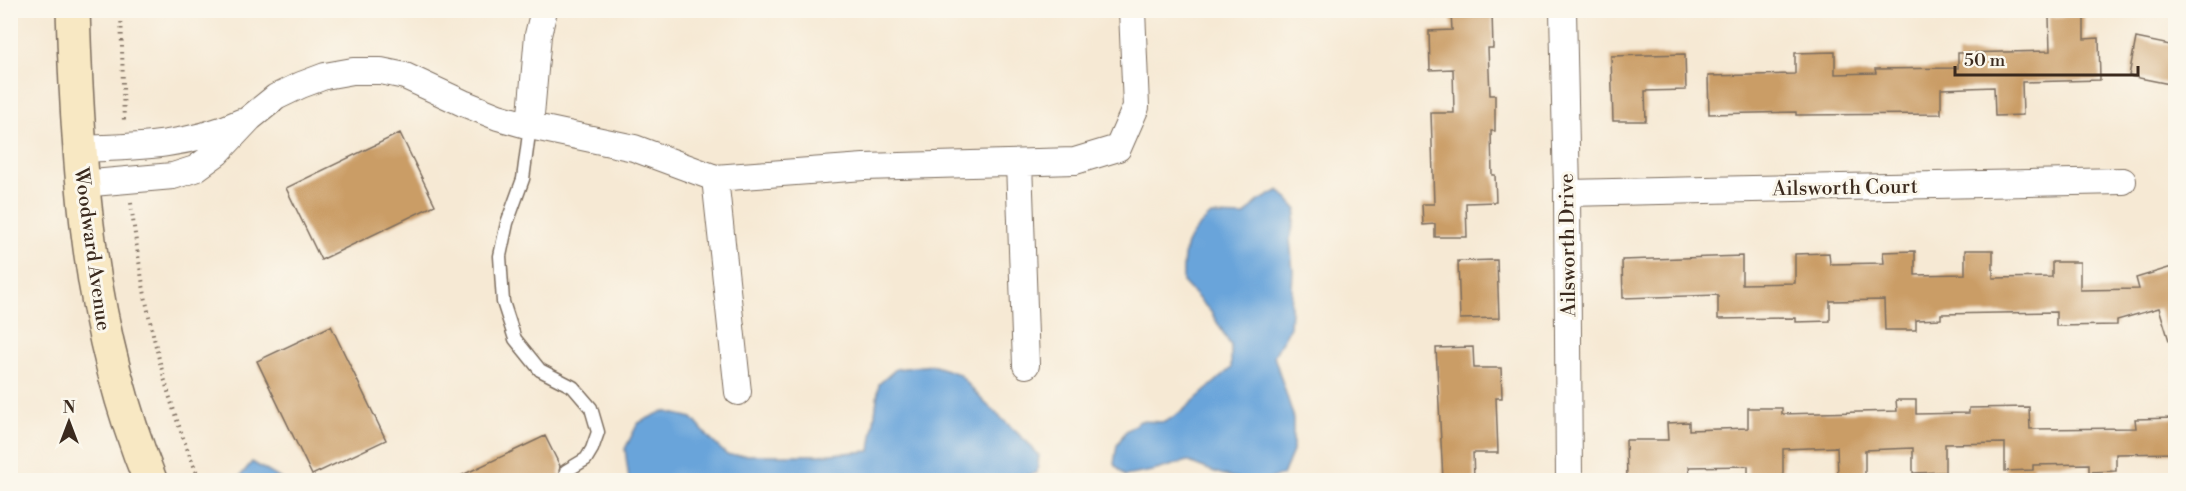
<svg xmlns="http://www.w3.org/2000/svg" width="2186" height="491" viewBox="0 0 2186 491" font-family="'Libre Bodoni',serif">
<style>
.water{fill:#69a4da;stroke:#52677c;stroke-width:1.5}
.building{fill:#ca9d66}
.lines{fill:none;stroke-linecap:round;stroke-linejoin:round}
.service-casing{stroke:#7c6d5e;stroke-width:15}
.minor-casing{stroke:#7c6d5e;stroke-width:28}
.secondary-casing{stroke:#7c6d5e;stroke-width:36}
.path{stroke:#7c6d5e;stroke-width:4;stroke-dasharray:1.5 4.5;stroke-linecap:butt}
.service{stroke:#fff;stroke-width:12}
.minor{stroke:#fff;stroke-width:26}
.secondary{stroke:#f8e8c3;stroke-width:33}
.labels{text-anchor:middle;stroke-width:6;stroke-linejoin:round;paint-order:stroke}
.street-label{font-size:20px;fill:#3b2a1e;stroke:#fbf7ec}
</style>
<rect width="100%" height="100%" fill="#fbf7ec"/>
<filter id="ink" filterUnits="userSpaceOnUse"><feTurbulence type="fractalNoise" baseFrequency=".0167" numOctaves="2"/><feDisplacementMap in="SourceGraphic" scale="12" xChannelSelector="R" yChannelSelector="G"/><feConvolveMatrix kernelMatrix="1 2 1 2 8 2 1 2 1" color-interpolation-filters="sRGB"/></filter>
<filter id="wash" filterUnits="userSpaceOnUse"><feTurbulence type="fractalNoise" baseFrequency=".008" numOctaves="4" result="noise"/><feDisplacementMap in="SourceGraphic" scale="24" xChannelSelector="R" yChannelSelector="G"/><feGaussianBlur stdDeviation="1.35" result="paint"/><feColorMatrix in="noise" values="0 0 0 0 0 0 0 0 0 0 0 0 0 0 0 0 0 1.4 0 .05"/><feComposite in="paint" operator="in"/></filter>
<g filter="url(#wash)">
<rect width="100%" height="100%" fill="#f6e9d4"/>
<!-- water -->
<path class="water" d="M1279,190L1297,210L1290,239L1293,271L1290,327L1274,356L1293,415V451L1283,475C1275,477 1267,480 1260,480C1239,483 1206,469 1187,461L1153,471L1125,476L1114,464L1117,445L1125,432L1140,421L1165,422L1181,412L1231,368V346L1211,312L1183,282C1182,249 1185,237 1211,215L1244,216L1257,202Z
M932,365L959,374L983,401L1027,442L1039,455L1037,473L1012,479L973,480H629L625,449L638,423L663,411L692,418L711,440L727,455H818L870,451L879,384L896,369Z
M252,462L283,480H237Z"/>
<g id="blocks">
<!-- building -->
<path class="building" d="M1492,12L1493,48H1488L1490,95H1495V131H1491L1492,175H1495L1496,202L1466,203L1467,237H1435V224L1423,225L1422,204H1434L1431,113H1454L1453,69L1430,70L1429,31L1452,30L1451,13Z
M2084,16V39L2099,38L2100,80L2022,82L2023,115L1995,116L1994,87L1941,89V114L1796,115V112L1709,114L1708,76L1795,74V53L1835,52V74L1876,73L1875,69L1958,68V53L2050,51L2049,17Z
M2136,38L2175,46V85L2129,76Z
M1685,54L1686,90L1645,91L1646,121H1613L1611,56Z
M400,133L435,205L321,260L286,188Z
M1965,250H1993V278L2052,277V262H2080V290L2139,289L2136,278L2175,266V347H2171L2159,308L2117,320V325L2056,326V312L1941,314V319L1916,320V330H1885L1884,300L1830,301V321L1796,322V318L1718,319V295L1623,298L1622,260L1742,256V284L1795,283V254L1829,253L1830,264L1884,263L1883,252L1915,251V275L1965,274Z
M1497,260L1499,318L1460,319L1458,261Z
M331,326L386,440L312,475L257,361Z
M1473,347L1474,368H1501L1502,398H1496L1498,453H1473L1474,479H1443L1436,348Z
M1896,400H1916V414L1969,413V408L2029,407L2030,429L2136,428L2135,419L2175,418V453L2116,454V471L2089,472V464L2033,465V470L2005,471V443L1945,444V472L1913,473V448L1865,450V475L1838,476L1837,447L1783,449V476L1748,477V466L1689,467L1690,477L1627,479L1626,440H1668L1667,423L1689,422V430L1748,428V408H1782V414L1897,411Z
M545,436L560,466L559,475L567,480H452Z"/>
</g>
</g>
<g filter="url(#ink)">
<use href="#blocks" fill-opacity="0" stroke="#7c6d5e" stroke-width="1.5"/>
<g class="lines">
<defs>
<path id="service" d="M530,126L523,179L507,223L500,256L503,302L515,339L540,370L573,387L591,408L598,432L592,449L586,459L566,471"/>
<path id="minor" d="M1563,10L1567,193L1569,480
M530,126L538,35L544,10
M79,149C135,147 190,146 241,122
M1019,163L1026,365
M715,178L738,392
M81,184L173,176L195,169L217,153L250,118L276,97L301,85L325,76L353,71H381L405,76L463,103L498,117L530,126L634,148L715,178L864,167L1075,161L1118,148L1136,107L1132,10
M1567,193L2123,181"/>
<path id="secondary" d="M73,10C78,173 88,328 150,480"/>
</defs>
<!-- service casing -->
<use href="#service" class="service-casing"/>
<!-- minor casing -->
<use href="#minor" class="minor-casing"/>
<!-- secondary casing -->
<use href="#secondary" class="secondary-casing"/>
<!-- path -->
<path class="path" d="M121,10L124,124
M131,203C142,297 162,393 200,480"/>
<!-- service -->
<use href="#service" class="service"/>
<!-- minor -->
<use href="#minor" class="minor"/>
<!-- secondary -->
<use href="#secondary" class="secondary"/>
</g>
</g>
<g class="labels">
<!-- street labels -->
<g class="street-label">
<text transform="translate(1845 187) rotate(-1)" y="7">Ailsworth Court</text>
<text transform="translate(1567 245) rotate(-91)" y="7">Ailsworth Drive</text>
<text transform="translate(93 249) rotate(82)" y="7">Woodward Avenue</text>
</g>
</g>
<!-- margin -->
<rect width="2186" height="491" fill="none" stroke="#fbf7ec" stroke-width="36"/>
<!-- north arrow -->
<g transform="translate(69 422)" stroke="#fbf7ec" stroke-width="4.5" paint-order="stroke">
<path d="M0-4.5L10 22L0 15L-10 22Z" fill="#3b2a1e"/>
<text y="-9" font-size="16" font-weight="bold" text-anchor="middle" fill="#3b2a1e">N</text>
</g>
<!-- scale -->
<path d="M1955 66v9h183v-9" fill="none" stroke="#3b2a1e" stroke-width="3"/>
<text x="1964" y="66" font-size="18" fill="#3b2a1e" stroke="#fbf7ec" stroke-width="4.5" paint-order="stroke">50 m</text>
</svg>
